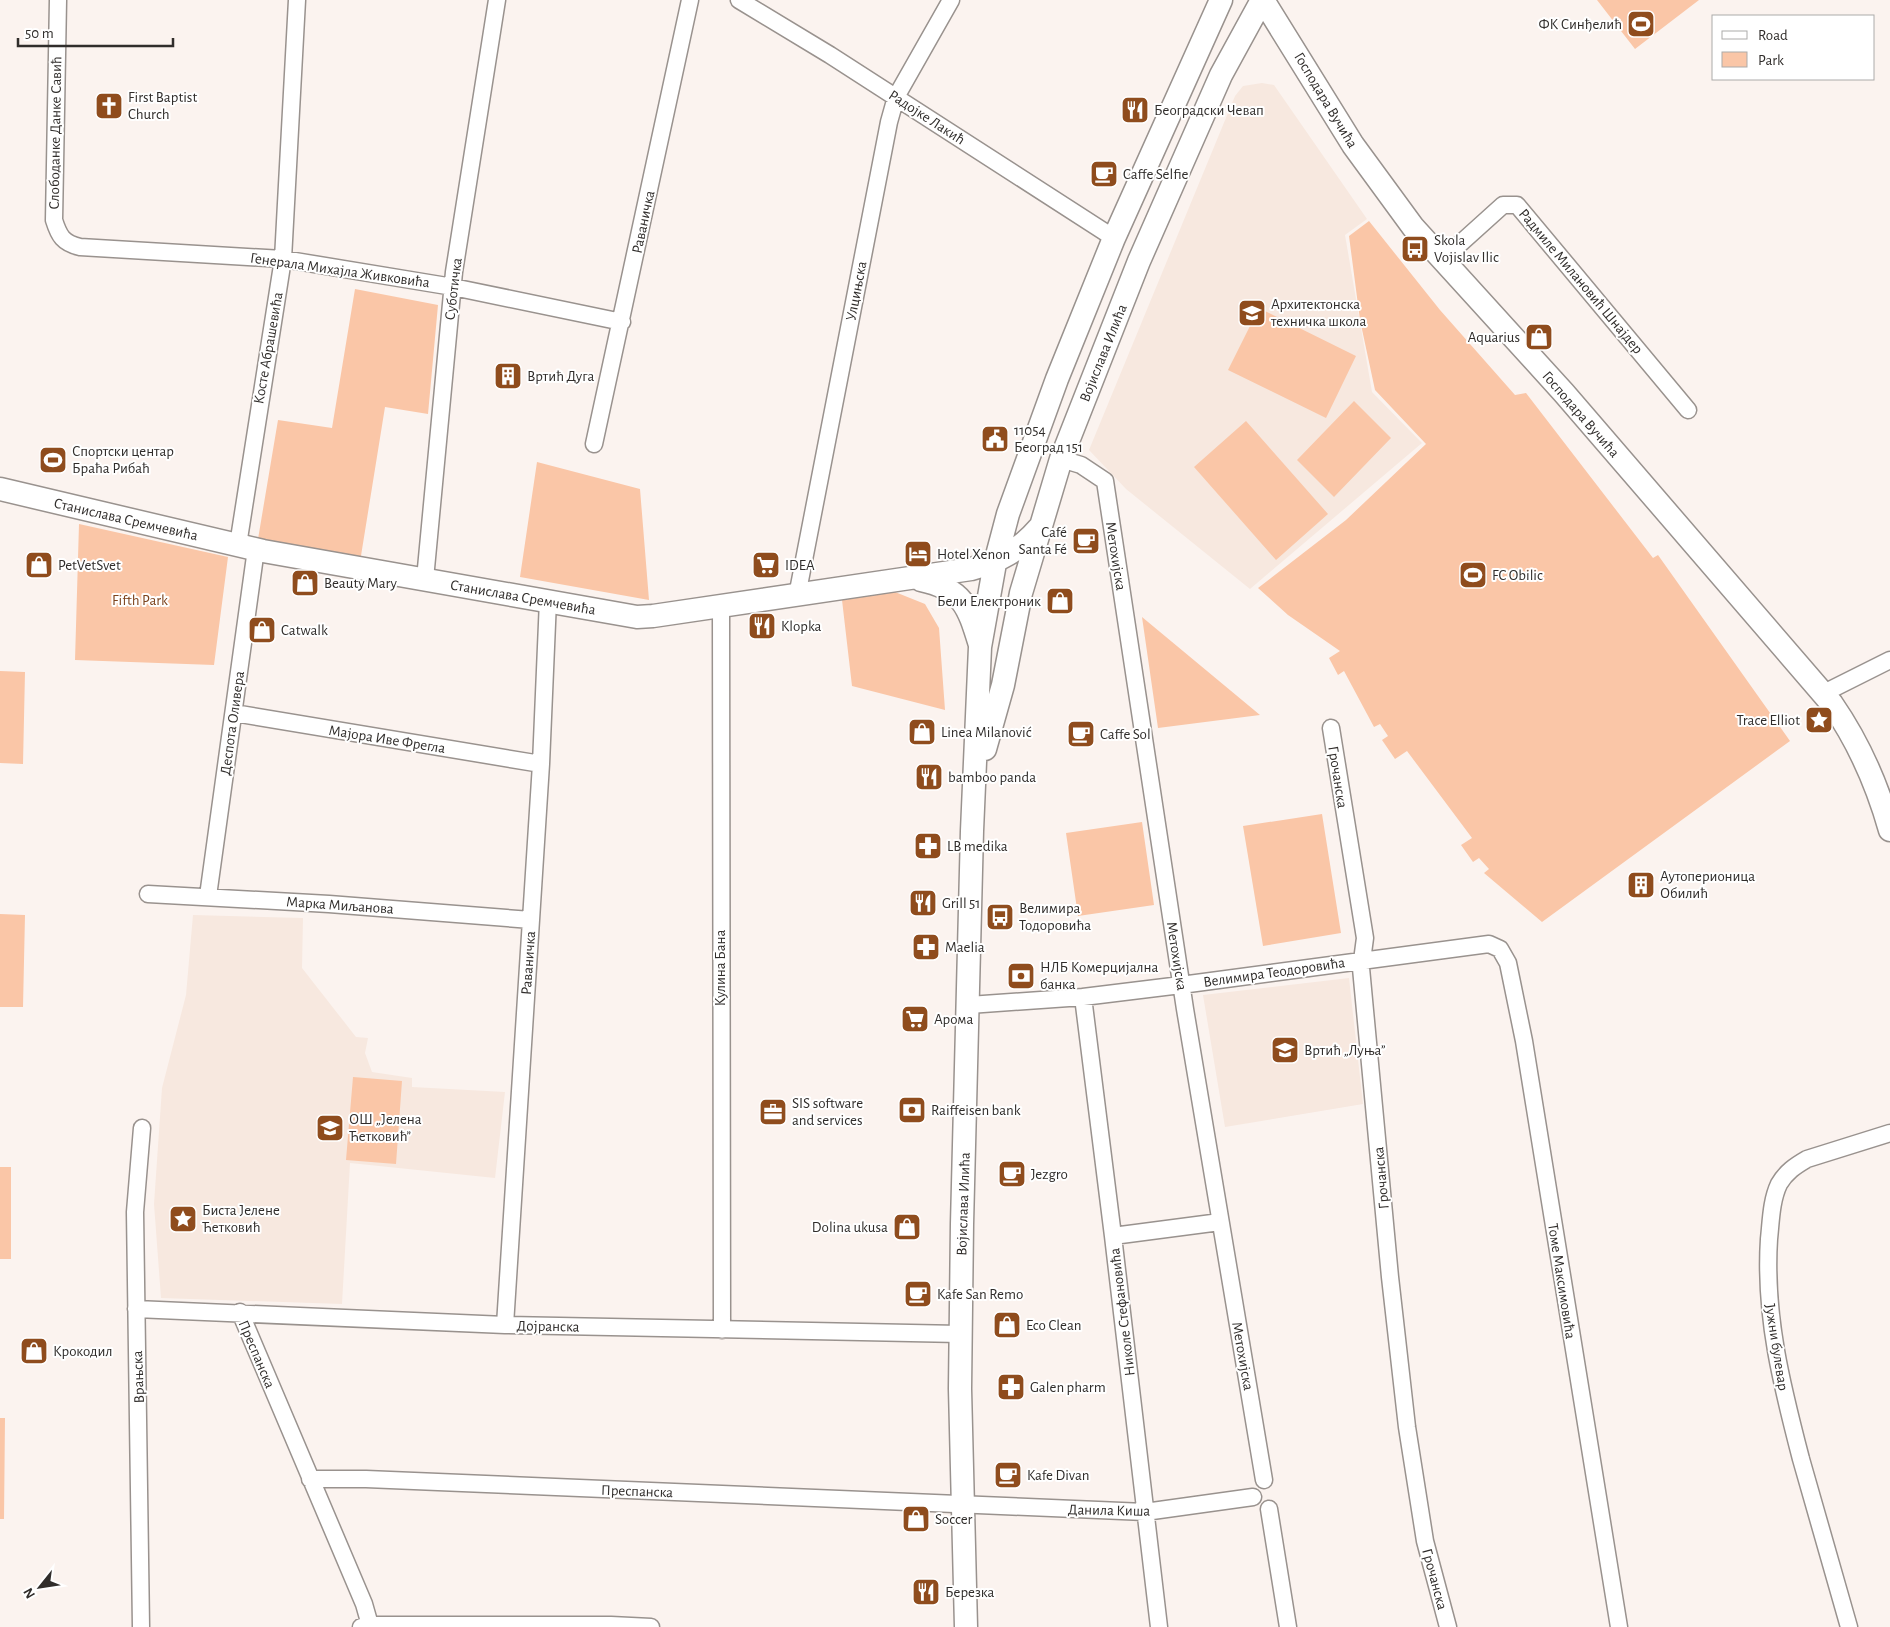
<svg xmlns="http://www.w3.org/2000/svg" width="1890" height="1627" viewBox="0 0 1890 1627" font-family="'Alegreya Sans',sans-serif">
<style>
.built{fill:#f7e8df}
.green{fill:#fac6a7}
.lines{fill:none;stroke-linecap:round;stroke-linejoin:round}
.street-casing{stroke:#99928e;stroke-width:19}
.secondary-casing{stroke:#99928e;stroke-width:25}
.street{stroke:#fff;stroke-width:16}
.secondary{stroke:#fff;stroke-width:22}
.labels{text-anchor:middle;stroke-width:4;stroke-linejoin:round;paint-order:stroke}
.poi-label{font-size:15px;fill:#302d2b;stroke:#fff;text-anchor:start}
.street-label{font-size:15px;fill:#302d2b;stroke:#fff}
.park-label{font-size:15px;fill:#7c431d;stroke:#fff}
</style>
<rect width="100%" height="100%" fill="#fbf3ef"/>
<!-- built -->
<path class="built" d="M1262,83L1274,85L1367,219L1345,235L1372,392L1422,443L1250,589L1126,489L1089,450L1235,96L1243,86Z
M193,915L303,918L302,968L356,1037L368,1038L365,1053L372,1072L412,1078V1087L505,1092L495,1178L350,1163L342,1304L161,1298L154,1204L162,1088L186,995Z
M1349,978L1363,1104L1225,1127L1203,995Z"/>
<!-- green -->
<path class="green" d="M1597,0H1699L1635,49Z
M1369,221L1440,310L1515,395L1526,393L1653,558L1658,555L1790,741L1542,922L1484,873L1489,869L1479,858L1473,862L1461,845L1472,838L1407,751L1395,759L1382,740L1388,736L1380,724L1374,727L1344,671L1338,675L1329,658L1340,651L1288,615L1258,588L1346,520L1426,444L1375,390L1360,320L1349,236Z
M355,289L438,305L428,414L385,407L360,562L257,545L278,420L332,428Z
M1259,308L1356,356L1326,418L1228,370Z
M1354,401L1391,438L1334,497L1297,460Z
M1246,421L1328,514L1276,560L1194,467Z
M537,462L640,489L649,600L520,577Z
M79,524L228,557L214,665L75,660Z
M895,592L925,604L939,628L945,710L852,686L842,600Z
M1142,617L1260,715L1158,728Z
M0,671L25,672L23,764L0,763Z
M1322,814L1341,933L1263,946L1243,826Z
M1142,822L1154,905L1078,916L1066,833Z
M0,914L25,915L23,1007H0Z
M353,1077L402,1081L396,1164L346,1160Z
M0,1167H11V1259H0Z
M0,1418H5L4,1519H0Z"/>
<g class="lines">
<defs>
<path id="street" d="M58,0L54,220C59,236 63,243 80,247L283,259L453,287L622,322
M739,0L830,55L1114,238
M1442,260L1503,205H1517L1688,410
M594,444L690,0
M1061,459L1081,465L1105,481L1185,1009L1264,1480
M238,545L283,259L297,0
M425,579L454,272L497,0
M797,596L889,122L896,97L951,0
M721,606L722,1330
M1824,693L1890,660
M234,713L541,764
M1331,728L1365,938L1361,968L1390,1277L1407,1427L1425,1541L1448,1627
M148,894L329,904L531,920
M208,896L256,549
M1083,997L1113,1236L1159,1627
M969,1005L1083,997L1181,985L1489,944L1500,949L1508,963L1524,1041L1619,1627
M1113,1236L1220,1222
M136,1309L505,1325L960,1334
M240,1312L364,1604L370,1625
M505,1325L541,764L548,600
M310,1479H366L1145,1512L1253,1497
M1269,1509L1288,1627
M141,1627L135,1212L142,1128
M361,1627L370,1625H611L651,1627
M1849,1627C1833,1571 1817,1515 1801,1459C1782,1386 1764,1316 1769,1239C1771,1221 1771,1201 1779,1184C1786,1172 1795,1166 1807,1159L1890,1133"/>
<path id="secondary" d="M1263,0L1353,145L1413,227L1564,393L1832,704C1859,743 1877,784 1890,830
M0,489L263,551L637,617L653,616L971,569C999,562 1020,550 1039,528
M921,580C963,589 968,606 980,645
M985,749L1003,685L1021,593L1061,459L1139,261L1221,75L1262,0
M966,1627L960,1389L962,1224L972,831L980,647L995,563L1008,514L1057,379L1114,238L1221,0"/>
</defs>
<!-- street casing -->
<use href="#street" class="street-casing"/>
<!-- secondary casing -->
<use href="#secondary" class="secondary-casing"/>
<!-- street -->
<use href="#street" class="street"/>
<!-- secondary -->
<use href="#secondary" class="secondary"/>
</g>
<!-- icons -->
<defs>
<symbol id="stadium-square" viewBox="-11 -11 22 22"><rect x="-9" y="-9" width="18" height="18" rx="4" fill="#8f4c1d" stroke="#fff"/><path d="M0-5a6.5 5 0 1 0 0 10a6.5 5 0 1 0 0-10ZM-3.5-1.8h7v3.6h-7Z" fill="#fff"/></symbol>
<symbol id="church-square" viewBox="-11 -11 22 22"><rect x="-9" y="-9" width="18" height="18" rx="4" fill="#8f4c1d" stroke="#fff"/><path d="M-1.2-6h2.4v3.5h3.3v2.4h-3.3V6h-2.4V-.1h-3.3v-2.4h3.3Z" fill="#fff"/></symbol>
<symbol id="restaurant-square" viewBox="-11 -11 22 22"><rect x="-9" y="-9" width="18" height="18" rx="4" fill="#8f4c1d" stroke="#fff"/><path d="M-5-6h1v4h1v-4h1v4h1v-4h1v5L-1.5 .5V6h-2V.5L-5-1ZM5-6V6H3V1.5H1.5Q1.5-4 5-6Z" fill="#fff"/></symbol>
<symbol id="cafe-square" viewBox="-11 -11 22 22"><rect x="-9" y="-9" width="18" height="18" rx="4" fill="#8f4c1d" stroke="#fff"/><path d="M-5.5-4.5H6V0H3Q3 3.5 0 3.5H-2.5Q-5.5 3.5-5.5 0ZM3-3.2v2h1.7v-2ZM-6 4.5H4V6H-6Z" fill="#fff"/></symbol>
<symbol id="bus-square" viewBox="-11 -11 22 22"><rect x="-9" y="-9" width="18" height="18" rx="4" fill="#8f4c1d" stroke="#fff"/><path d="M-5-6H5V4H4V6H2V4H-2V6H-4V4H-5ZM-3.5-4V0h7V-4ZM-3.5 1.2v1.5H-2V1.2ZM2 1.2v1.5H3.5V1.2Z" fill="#fff"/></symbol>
<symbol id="school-square" viewBox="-11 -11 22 22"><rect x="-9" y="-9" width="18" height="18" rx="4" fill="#8f4c1d" stroke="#fff"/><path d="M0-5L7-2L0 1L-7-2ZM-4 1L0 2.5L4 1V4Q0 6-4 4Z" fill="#fff"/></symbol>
<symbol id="shop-square" viewBox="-11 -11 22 22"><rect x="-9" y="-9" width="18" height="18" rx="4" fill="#8f4c1d" stroke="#fff"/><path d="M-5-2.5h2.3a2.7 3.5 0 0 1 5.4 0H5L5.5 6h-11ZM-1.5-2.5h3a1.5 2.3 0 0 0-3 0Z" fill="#fff"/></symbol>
<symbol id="building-square" viewBox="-11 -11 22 22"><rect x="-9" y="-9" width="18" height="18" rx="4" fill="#8f4c1d" stroke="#fff"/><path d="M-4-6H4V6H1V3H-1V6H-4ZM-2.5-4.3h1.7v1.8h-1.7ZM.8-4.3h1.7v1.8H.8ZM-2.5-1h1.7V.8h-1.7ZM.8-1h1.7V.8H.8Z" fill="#fff"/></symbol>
<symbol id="civic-square" viewBox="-11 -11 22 22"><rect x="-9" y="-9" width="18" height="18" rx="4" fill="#8f4c1d" stroke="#fff"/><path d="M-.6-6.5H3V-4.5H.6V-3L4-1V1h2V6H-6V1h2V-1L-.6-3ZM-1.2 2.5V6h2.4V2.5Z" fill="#fff"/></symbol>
<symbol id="hotel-square" viewBox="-11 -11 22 22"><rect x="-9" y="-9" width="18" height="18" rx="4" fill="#8f4c1d" stroke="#fff"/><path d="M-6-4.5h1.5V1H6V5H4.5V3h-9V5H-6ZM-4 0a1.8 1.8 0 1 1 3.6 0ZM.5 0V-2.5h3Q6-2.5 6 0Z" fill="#fff"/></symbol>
<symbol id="supermarket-square" viewBox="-11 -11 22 22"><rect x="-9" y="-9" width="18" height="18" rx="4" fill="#8f4c1d" stroke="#fff"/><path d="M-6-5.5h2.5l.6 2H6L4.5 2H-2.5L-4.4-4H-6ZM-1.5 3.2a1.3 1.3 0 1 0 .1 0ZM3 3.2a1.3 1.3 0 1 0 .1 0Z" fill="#fff"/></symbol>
<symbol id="sight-square" viewBox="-11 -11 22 22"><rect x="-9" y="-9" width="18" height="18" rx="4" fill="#8f4c1d" stroke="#fff"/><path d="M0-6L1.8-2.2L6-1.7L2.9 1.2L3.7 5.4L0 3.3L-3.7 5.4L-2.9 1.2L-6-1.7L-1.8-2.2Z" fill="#fff"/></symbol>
<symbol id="pharmacy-square" viewBox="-11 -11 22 22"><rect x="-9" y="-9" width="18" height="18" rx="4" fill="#8f4c1d" stroke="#fff"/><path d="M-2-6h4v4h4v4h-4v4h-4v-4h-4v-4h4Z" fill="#fff"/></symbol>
<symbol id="bank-square" viewBox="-11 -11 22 22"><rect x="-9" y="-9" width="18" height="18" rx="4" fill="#8f4c1d" stroke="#fff"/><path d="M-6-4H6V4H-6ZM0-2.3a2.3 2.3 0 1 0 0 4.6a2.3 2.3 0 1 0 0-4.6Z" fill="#fff"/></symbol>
<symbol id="office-square" viewBox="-11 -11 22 22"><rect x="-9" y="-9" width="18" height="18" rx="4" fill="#8f4c1d" stroke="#fff"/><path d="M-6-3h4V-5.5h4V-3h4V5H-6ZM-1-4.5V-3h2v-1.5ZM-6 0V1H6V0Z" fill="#fff"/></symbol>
</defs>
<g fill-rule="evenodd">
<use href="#stadium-square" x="1625" y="8" width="32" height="32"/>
<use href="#church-square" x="93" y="90" width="32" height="32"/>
<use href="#restaurant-square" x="1119" y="94" width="32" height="32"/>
<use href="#cafe-square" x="1088" y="158" width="32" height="32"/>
<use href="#bus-square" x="1399" y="233" width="32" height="32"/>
<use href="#school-square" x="1236" y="297" width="32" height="32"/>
<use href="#shop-square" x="1523" y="321" width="32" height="32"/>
<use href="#building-square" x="492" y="360" width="32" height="32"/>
<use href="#civic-square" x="979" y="423" width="32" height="32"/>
<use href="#stadium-square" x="37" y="444" width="32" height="32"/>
<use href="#cafe-square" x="1070" y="525" width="32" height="32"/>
<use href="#hotel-square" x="902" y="538" width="32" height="32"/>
<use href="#shop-square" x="23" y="549" width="32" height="32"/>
<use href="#supermarket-square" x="750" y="549" width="32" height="32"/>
<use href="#stadium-square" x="1457" y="559" width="32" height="32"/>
<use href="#shop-square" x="289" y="567" width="32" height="32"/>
<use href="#shop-square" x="1044" y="585" width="32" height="32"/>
<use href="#restaurant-square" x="746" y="610" width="32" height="32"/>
<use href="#shop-square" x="246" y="614" width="32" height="32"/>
<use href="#sight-square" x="1803" y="704" width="32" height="32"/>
<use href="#shop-square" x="906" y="716" width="32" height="32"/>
<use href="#cafe-square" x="1065" y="718" width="32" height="32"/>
<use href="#restaurant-square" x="913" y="761" width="32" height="32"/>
<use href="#pharmacy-square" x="912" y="830" width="32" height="32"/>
<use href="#building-square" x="1625" y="869" width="32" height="32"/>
<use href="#restaurant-square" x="907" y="887" width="32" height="32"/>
<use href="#bus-square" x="984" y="901" width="32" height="32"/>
<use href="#pharmacy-square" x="910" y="931" width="32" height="32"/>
<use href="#bank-square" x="1005" y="960" width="32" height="32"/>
<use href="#supermarket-square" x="899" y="1003" width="32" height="32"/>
<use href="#school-square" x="1269" y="1034" width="32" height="32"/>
<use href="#bank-square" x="896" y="1094" width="32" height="32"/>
<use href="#office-square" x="757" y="1096" width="32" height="32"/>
<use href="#school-square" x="314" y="1112" width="32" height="32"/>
<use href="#cafe-square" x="996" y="1158" width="32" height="32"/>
<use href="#sight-square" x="167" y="1203" width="32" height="32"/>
<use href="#shop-square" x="891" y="1211" width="32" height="32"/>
<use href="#cafe-square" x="902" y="1278" width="32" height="32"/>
<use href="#shop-square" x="991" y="1309" width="32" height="32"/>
<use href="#shop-square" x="18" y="1335" width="32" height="32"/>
<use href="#pharmacy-square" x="995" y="1371" width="32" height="32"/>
<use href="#cafe-square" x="992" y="1459" width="32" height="32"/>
<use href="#shop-square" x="900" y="1503" width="32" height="32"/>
<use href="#restaurant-square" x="910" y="1576" width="32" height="32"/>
</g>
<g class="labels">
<!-- poi labels -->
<g class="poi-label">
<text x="1622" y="29" text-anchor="end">ФК Синђелић</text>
<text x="128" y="102">First Baptist<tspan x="128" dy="17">Church</tspan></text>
<text x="1154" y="115">Београдски Чевап</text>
<text x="1123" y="179">Caffe Selfie</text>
<text x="1434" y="245">Skola<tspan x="1434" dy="17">Vojislav Ilic</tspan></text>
<text x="1271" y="309">Архитектонска<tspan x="1271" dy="17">техничка школа</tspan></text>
<text x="1520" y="342" text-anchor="end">Aquarius</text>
<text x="527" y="381">Вртић Дуга</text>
<text x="1014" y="435">11054<tspan x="1014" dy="17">Београд 151</tspan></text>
<text x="72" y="456">Спортски центар<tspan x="72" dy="17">Браћа Рибаћ</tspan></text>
<text x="1067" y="537" text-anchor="end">Café<tspan x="1067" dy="17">Santa Fé</tspan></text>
<text x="937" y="559">Hotel Xenon</text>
<text x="58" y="570">PetVetSvet</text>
<text x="785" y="570">IDEA</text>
<text x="1492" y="580">FC Obilic</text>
<text x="324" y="588">Beauty Mary</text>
<text x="1041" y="606" text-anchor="end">Бели Електроник</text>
<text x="781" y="631">Klopka</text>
<text x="281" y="635">Catwalk</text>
<text x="1800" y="725" text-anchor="end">Trace Elliot</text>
<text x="941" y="737">Linea Milanović</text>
<text x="1100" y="739">Caffe Sol</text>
<text x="948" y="782">bamboo panda</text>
<text x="947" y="851">LB medika</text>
<text x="1660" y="881">Аутоперионица<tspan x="1660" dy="17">Обилић</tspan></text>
<text x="942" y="908">Grill 51</text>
<text x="1019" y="913">Велимира<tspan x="1019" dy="17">Тодоровића</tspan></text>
<text x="945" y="952">Maelia</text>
<text x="1040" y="972">НЛБ Комерцијална<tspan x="1040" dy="17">банка</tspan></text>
<text x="934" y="1024">Арома</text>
<text x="1304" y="1055">Вртић „Луња”</text>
<text x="792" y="1108">SIS software<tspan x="792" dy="17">and services</tspan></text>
<text x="931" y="1115">Raiffeisen bank</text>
<text x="349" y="1124">ОШ „Јелена<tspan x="349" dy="17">Ћетковић”</tspan></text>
<text x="1031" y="1179">Jezgro</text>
<text x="202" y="1215">Биста Јелене<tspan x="202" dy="17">Ћетковић</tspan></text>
<text x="888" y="1232" text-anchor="end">Dolina ukusa</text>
<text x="937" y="1299">Kafe San Remo</text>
<text x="1026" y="1330">Eco Clean</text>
<text x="53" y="1356">Крокодил</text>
<text x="1030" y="1392">Galen pharm</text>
<text x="1027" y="1480">Kafe Divan</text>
<text x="935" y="1524">Soccer</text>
<text x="945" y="1597">Березка</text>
</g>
<!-- street labels -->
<g class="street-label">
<text transform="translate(1326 100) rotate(59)" y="5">Господара Вучића</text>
<text transform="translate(927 117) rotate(33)" y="5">Радојке Лакић</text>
<text transform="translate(55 133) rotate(-89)" y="5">Слободанке Данке Савић</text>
<text transform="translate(643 222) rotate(-78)" y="5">Раваничка</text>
<text transform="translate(340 270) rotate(8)" y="5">Генерала Михајла Живковића</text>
<text transform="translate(1581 281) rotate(50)" y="5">Радмиле Милановић Шнајдер</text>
<text transform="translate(453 289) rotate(-83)" y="5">Суботичка</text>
<text transform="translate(856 291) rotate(-79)" y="5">Улцињска</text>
<text transform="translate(268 348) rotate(-80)" y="5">Косте Абрашевића</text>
<text transform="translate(1103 353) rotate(-68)" y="5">Војислава Илића</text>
<text transform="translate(1581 414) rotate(49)" y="5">Господара Вучића</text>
<text transform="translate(126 519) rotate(13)" y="5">Станислава Сремчевића</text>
<text transform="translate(1116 556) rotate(81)" y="5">Метохијска</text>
<text transform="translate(523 597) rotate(10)" y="5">Станислава Сремчевића</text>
<text transform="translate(232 723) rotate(-82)" y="5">Деспота Оливера</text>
<text transform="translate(387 739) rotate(9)" y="5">Мајора Иве Фрегла</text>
<text transform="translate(1338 777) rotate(81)" y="5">Грочанска</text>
<text transform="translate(340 905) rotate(4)" y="5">Марка Миљанова</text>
<text transform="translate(1177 956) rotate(81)" y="5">Метохијска</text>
<text transform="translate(528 963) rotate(-86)" y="5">Раваничка</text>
<text transform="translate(720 968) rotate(-90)" y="5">Кулина Бана</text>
<text transform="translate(1274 972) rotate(-8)" y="5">Велимира Теодоровића</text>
<text transform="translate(1381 1178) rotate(-95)" y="5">Грочанска</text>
<text transform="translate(963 1204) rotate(-88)" y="5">Војислава Илића</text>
<text transform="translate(1562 1281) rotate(81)" y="5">Томе Максимовића</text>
<text transform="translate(1122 1312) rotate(-97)" y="5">Николе Стефановића</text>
<text transform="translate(548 1326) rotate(1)" y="5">Дојранска</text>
<text transform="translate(1777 1347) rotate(81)" y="5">Јужни булевар</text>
<text transform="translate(257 1354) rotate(67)" y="5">Преспанска</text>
<text transform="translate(1243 1356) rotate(80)" y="5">Метохијска</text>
<text transform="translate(138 1377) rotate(-92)" y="5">Врањска</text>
<text transform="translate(637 1491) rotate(2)" y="5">Преспанска</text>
<text transform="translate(1109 1510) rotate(1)" y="5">Данила Киша</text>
<text transform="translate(1435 1579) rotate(75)" y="5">Грочанска</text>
</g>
<!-- park labels -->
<g class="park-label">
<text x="140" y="605">Fifth Park</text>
</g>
</g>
<!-- legend -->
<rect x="1712" y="15" width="162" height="65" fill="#ffffff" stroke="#acabaa"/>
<rect x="1722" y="31" width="25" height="8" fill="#ffffff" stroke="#acabaa"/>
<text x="1758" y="40" font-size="15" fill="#302d2b">Road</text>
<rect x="1722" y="52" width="25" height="15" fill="#fac6a7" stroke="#acabaa"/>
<text x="1758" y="65" font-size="15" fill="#302d2b">Park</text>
<!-- north arrow -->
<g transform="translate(40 1587) rotate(240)" stroke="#ffffff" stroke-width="4" paint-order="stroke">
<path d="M0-4L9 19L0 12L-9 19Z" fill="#302d2b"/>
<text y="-8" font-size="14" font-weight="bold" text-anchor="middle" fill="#302d2b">N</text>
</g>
<!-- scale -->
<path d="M18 38v8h155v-8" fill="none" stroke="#302d2b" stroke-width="2.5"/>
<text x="25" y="38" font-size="15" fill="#302d2b" stroke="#ffffff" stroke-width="4" paint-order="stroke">50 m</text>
</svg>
